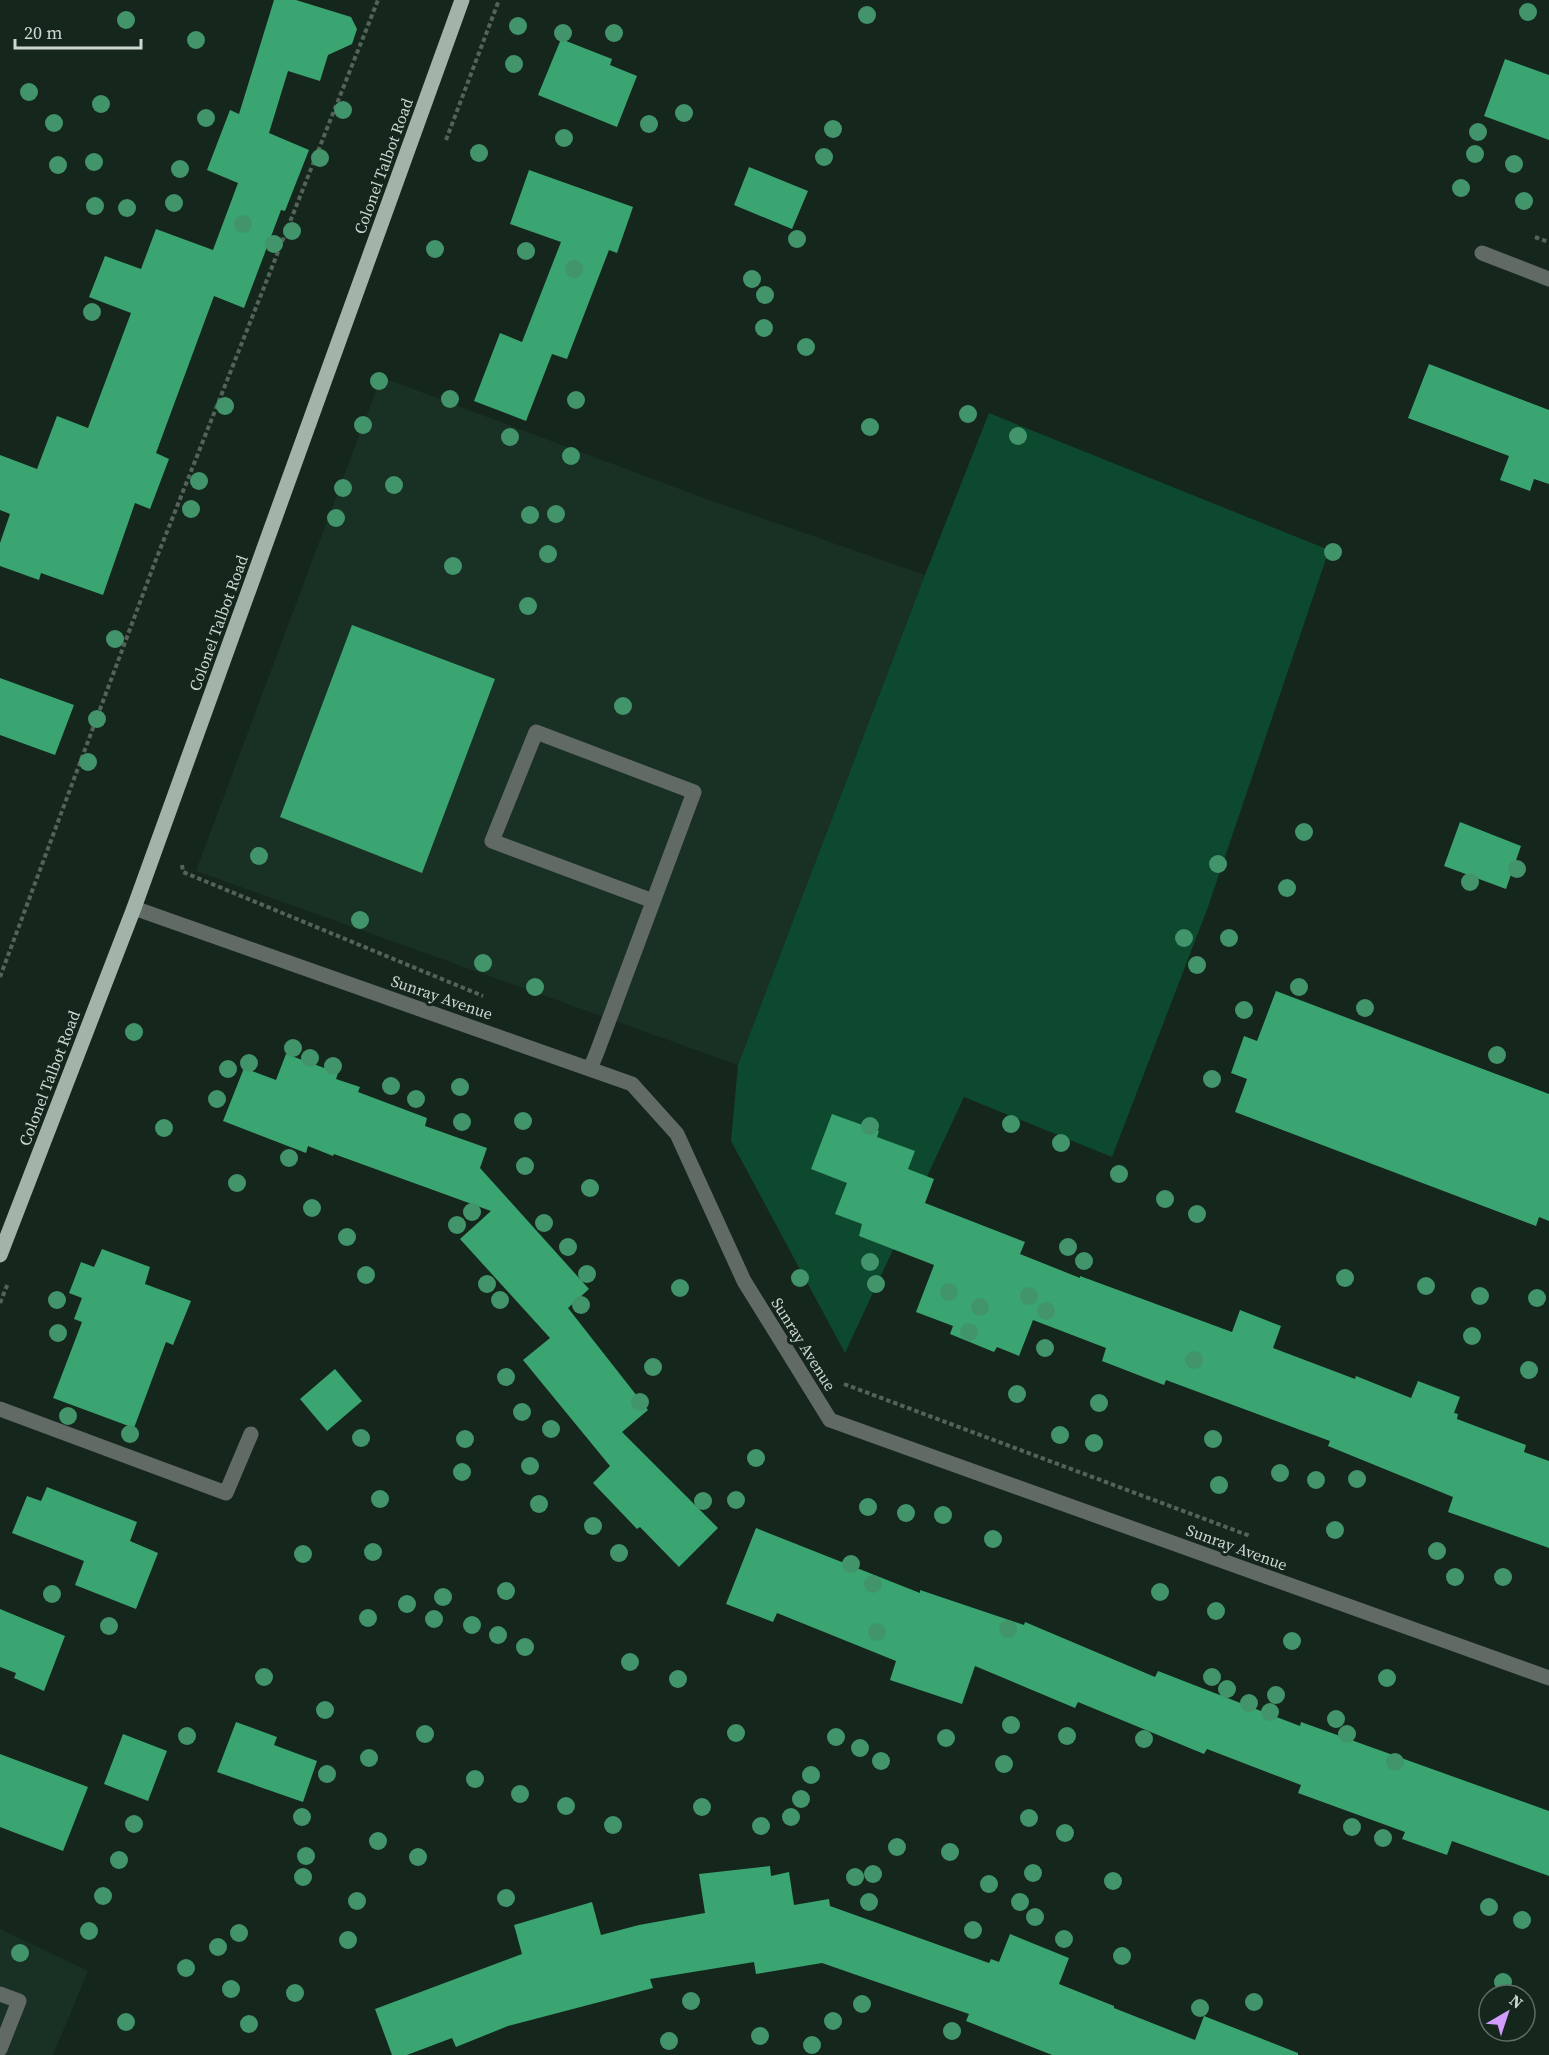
<svg xmlns="http://www.w3.org/2000/svg" width="1549" height="2055" viewBox="0 0 1549 2055" font-family="'Source Serif 4',serif">
<style>
.built{fill:#193124}
.green{fill:#0d492e}
.building{fill:#3ba572}
.lines{fill:none;stroke-linecap:round;stroke-linejoin:round}
.path{stroke:#54635a;stroke-width:4;stroke-dasharray:4.5 3;stroke-linecap:butt}
.minor{stroke:#626a65;stroke-width:15}
.major{stroke:#a2b4a9;stroke-width:15}
.tree{fill:#42946b}
.labels{text-anchor:middle;stroke-width:6;stroke-linejoin:round;paint-order:stroke}
.street-label{font-size:16px;fill:#ced8d2;stroke:#15261c}
</style>
<rect width="100%" height="100%" fill="#15261c"/>
<!-- built -->
<path class="built" d="M381,377L701,497L925,575L738,1065L196,871Z
M0,1929L88,1971L53,2055H0Z"/>
<!-- green -->
<path class="green" d="M989,413L1329,550L1208,907L1112,1157L964,1097L845,1353L731,1141L738,1065L925,575Z"/>
<!-- building -->
<path class="building" d="M274,0H296L351,17L357,29L352,44L328,55L320,81L288,71L269,133L309,150L285,211L281,210L244,308L214,296L156,453L169,459L150,509L135,503L103,595L41,573L39,580L0,566V543L10,514L0,510V455L37,469L57,416L88,428L131,313L89,297L105,256L141,269L156,229L213,250L238,183L207,170L230,110L239,114Z
M561,39L612,59L610,65L637,76L617,127L538,95Z
M1505,59L1549,75V140L1484,116Z
M749,167L808,191L792,229L734,205Z
M529,170L633,207L617,253L609,250L567,359L552,354L526,421L474,401L500,333L522,342L561,242L510,224Z
M1429,364L1549,410V484L1534,479L1530,491L1500,480L1509,456L1408,418Z
M352,625L495,679L422,873L280,817Z
M0,678L74,705L55,755L0,735Z
M1460,822L1521,846L1506,889L1444,866Z
M1276,991L1549,1094V1221L1539,1217L1536,1226L1235,1112L1247,1079L1231,1073L1244,1036L1257,1041Z
M286,1054L338,1073L336,1079L360,1087L358,1092L427,1118L425,1126L487,1148L480,1168L589,1289L568,1308L648,1410L622,1432L718,1528L679,1567L640,1527L637,1529L593,1483L610,1466L523,1360L550,1338L460,1239L491,1211L334,1154L333,1156L308,1146L306,1153L223,1121L244,1068L276,1080Z
M832,1114L879,1131L877,1137L915,1151L908,1169L934,1179L925,1203L1025,1242L1020,1254L1080,1278V1276L1232,1332L1240,1310L1281,1326L1273,1348L1355,1379L1356,1376L1411,1398L1418,1381L1460,1397L1454,1413L1458,1414L1457,1419L1526,1445L1524,1452L1549,1461V1548L1448,1512L1453,1497L1328,1446L1330,1441L1166,1380L1164,1385L1102,1361L1106,1348L1033,1320L1019,1356L997,1347L994,1352L950,1334L953,1326L916,1312L934,1265L859,1236L862,1224L835,1214L847,1183L811,1169Z
M102,1249L150,1267L145,1284L191,1301L173,1345L166,1342L134,1428L53,1398L82,1322L74,1319L82,1298L69,1293L81,1262L94,1267Z
M335,1369L362,1401L327,1431L300,1399Z
M47,1487L137,1522L130,1541L158,1553L136,1609L75,1585L84,1561L12,1533L27,1496L41,1501Z
M756,1528L920,1593V1590L1024,1625L1025,1622L1155,1677L1158,1671L1300,1726L1301,1722L1549,1811V1876L1452,1841L1447,1855L1402,1839L1405,1832L1298,1793L1301,1785L1207,1749L1204,1754L1078,1702L1075,1708L975,1666L962,1704L890,1680L896,1661L777,1613L773,1622L726,1604Z
M0,1609L65,1636L44,1691L14,1678L16,1673L0,1667Z
M236,1722L277,1737L274,1745L317,1761L303,1802L217,1772Z
M123,1734L167,1751L148,1801L104,1784Z
M0,1754L88,1787L63,1851L0,1827Z
M770,1866L771,1876L789,1872L794,1905L829,1899L830,1906L989,1963L991,1959L999,1962L1010,1934L1069,1958L1059,1984L1114,2006V2008L1195,2040L1204,2016L1298,2053V2055H1052L966,2021L969,2014L822,1963L756,1974L754,1962L650,1979L653,1988L508,2026L456,2047L452,2038L407,2055H392L375,2009L522,1954L514,1925L592,1902L601,1935L639,1925L705,1913L699,1874Z"/>
<g class="lines">
<!-- path -->
<path class="path" d="M446,140L499,0
M1535,237L1549,242
M182,865L183,872L483,996
M0,977L155,562L378,0
M0,1303L8,1283
M844,1384L1250,1536"/>
<!-- minor -->
<path class="minor" d="M1482,253L1549,279
M134,908L632,1084L677,1134L744,1281L830,1420L1549,1678
M590,1069L597,1052L694,792L536,732L492,841L653,901
M0,1409L226,1493L251,1434
M0,1994L19,2001L0,2049"/>
<!-- major -->
<path class="major" d="M0,1255L134,908L462,0"/>
</g>
<!-- trees -->
<g class="tree">
<circle cx="1528" cy="12" r="9"/>
<circle cx="867" cy="15" r="9"/>
<circle cx="126" cy="20" r="9"/>
<circle cx="518" cy="26" r="9"/>
<circle cx="563" cy="33" r="9"/>
<circle cx="614" cy="33" r="9"/>
<circle cx="196" cy="40" r="9"/>
<circle cx="514" cy="64" r="9"/>
<circle cx="29" cy="92" r="9"/>
<circle cx="101" cy="104" r="9"/>
<circle cx="343" cy="110" r="9"/>
<circle cx="684" cy="113" r="9"/>
<circle cx="206" cy="118" r="9"/>
<circle cx="54" cy="123" r="9"/>
<circle cx="649" cy="124" r="9"/>
<circle cx="833" cy="129" r="9"/>
<circle cx="1478" cy="132" r="9"/>
<circle cx="564" cy="138" r="9"/>
<circle cx="479" cy="153" r="9"/>
<circle cx="1475" cy="154" r="9"/>
<circle cx="824" cy="157" r="9"/>
<circle cx="320" cy="158" r="9"/>
<circle cx="94" cy="162" r="9"/>
<circle cx="1514" cy="164" r="9"/>
<circle cx="58" cy="165" r="9"/>
<circle cx="180" cy="169" r="9"/>
<circle cx="1461" cy="188" r="9"/>
<circle cx="1524" cy="201" r="9"/>
<circle cx="174" cy="203" r="9"/>
<circle cx="95" cy="206" r="9"/>
<circle cx="127" cy="208" r="9"/>
<circle cx="243" cy="224" r="9"/>
<circle cx="292" cy="231" r="9"/>
<circle cx="797" cy="239" r="9"/>
<circle cx="274" cy="244" r="9"/>
<circle cx="435" cy="249" r="9"/>
<circle cx="526" cy="251" r="9"/>
<circle cx="574" cy="269" r="9"/>
<circle cx="752" cy="279" r="9"/>
<circle cx="765" cy="295" r="9"/>
<circle cx="92" cy="312" r="9"/>
<circle cx="764" cy="328" r="9"/>
<circle cx="806" cy="347" r="9"/>
<circle cx="379" cy="381" r="9"/>
<circle cx="450" cy="399" r="9"/>
<circle cx="576" cy="400" r="9"/>
<circle cx="225" cy="406" r="9"/>
<circle cx="968" cy="414" r="9"/>
<circle cx="363" cy="425" r="9"/>
<circle cx="870" cy="427" r="9"/>
<circle cx="1018" cy="436" r="9"/>
<circle cx="510" cy="437" r="9"/>
<circle cx="571" cy="456" r="9"/>
<circle cx="199" cy="481" r="9"/>
<circle cx="394" cy="485" r="9"/>
<circle cx="343" cy="488" r="9"/>
<circle cx="191" cy="509" r="9"/>
<circle cx="556" cy="514" r="9"/>
<circle cx="530" cy="515" r="9"/>
<circle cx="336" cy="518" r="9"/>
<circle cx="1333" cy="552" r="9"/>
<circle cx="548" cy="554" r="9"/>
<circle cx="453" cy="566" r="9"/>
<circle cx="528" cy="606" r="9"/>
<circle cx="115" cy="639" r="9"/>
<circle cx="623" cy="706" r="9"/>
<circle cx="97" cy="719" r="9"/>
<circle cx="88" cy="762" r="9"/>
<circle cx="1304" cy="832" r="9"/>
<circle cx="259" cy="856" r="9"/>
<circle cx="1218" cy="864" r="9"/>
<circle cx="1517" cy="869" r="9"/>
<circle cx="1470" cy="882" r="9"/>
<circle cx="1287" cy="888" r="9"/>
<circle cx="360" cy="920" r="9"/>
<circle cx="1184" cy="938" r="9"/>
<circle cx="1229" cy="938" r="9"/>
<circle cx="483" cy="963" r="9"/>
<circle cx="1197" cy="965" r="9"/>
<circle cx="535" cy="987" r="9"/>
<circle cx="1299" cy="987" r="9"/>
<circle cx="1365" cy="1008" r="9"/>
<circle cx="1244" cy="1010" r="9"/>
<circle cx="134" cy="1032" r="9"/>
<circle cx="293" cy="1048" r="9"/>
<circle cx="1497" cy="1055" r="9"/>
<circle cx="310" cy="1058" r="9"/>
<circle cx="249" cy="1063" r="9"/>
<circle cx="333" cy="1066" r="9"/>
<circle cx="228" cy="1069" r="9"/>
<circle cx="1212" cy="1079" r="9"/>
<circle cx="391" cy="1086" r="9"/>
<circle cx="460" cy="1087" r="9"/>
<circle cx="217" cy="1099" r="9"/>
<circle cx="416" cy="1099" r="9"/>
<circle cx="523" cy="1121" r="9"/>
<circle cx="462" cy="1122" r="9"/>
<circle cx="1011" cy="1124" r="9"/>
<circle cx="870" cy="1126" r="9"/>
<circle cx="164" cy="1128" r="9"/>
<circle cx="1061" cy="1143" r="9"/>
<circle cx="289" cy="1158" r="9"/>
<circle cx="525" cy="1166" r="9"/>
<circle cx="1119" cy="1174" r="9"/>
<circle cx="237" cy="1183" r="9"/>
<circle cx="590" cy="1188" r="9"/>
<circle cx="1165" cy="1199" r="9"/>
<circle cx="312" cy="1208" r="9"/>
<circle cx="472" cy="1212" r="9"/>
<circle cx="1197" cy="1214" r="9"/>
<circle cx="544" cy="1223" r="9"/>
<circle cx="457" cy="1225" r="9"/>
<circle cx="347" cy="1237" r="9"/>
<circle cx="568" cy="1247" r="9"/>
<circle cx="1068" cy="1247" r="9"/>
<circle cx="1084" cy="1261" r="9"/>
<circle cx="870" cy="1262" r="9"/>
<circle cx="587" cy="1274" r="9"/>
<circle cx="366" cy="1275" r="9"/>
<circle cx="800" cy="1278" r="9"/>
<circle cx="1345" cy="1278" r="9"/>
<circle cx="487" cy="1284" r="9"/>
<circle cx="876" cy="1284" r="9"/>
<circle cx="1426" cy="1286" r="9"/>
<circle cx="680" cy="1288" r="9"/>
<circle cx="949" cy="1292" r="9"/>
<circle cx="1029" cy="1296" r="9"/>
<circle cx="1480" cy="1296" r="9"/>
<circle cx="1537" cy="1298" r="9"/>
<circle cx="57" cy="1300" r="9"/>
<circle cx="500" cy="1300" r="9"/>
<circle cx="581" cy="1305" r="9"/>
<circle cx="980" cy="1307" r="9"/>
<circle cx="1046" cy="1311" r="9"/>
<circle cx="969" cy="1332" r="9"/>
<circle cx="58" cy="1333" r="9"/>
<circle cx="1472" cy="1336" r="9"/>
<circle cx="1045" cy="1348" r="9"/>
<circle cx="1194" cy="1360" r="9"/>
<circle cx="653" cy="1367" r="9"/>
<circle cx="1529" cy="1370" r="9"/>
<circle cx="506" cy="1377" r="9"/>
<circle cx="1017" cy="1394" r="9"/>
<circle cx="640" cy="1402" r="9"/>
<circle cx="1099" cy="1403" r="9"/>
<circle cx="522" cy="1412" r="9"/>
<circle cx="68" cy="1416" r="9"/>
<circle cx="551" cy="1429" r="9"/>
<circle cx="130" cy="1434" r="9"/>
<circle cx="1060" cy="1435" r="9"/>
<circle cx="361" cy="1438" r="9"/>
<circle cx="465" cy="1439" r="9"/>
<circle cx="1213" cy="1439" r="9"/>
<circle cx="1094" cy="1443" r="9"/>
<circle cx="756" cy="1458" r="9"/>
<circle cx="530" cy="1466" r="9"/>
<circle cx="462" cy="1472" r="9"/>
<circle cx="1280" cy="1473" r="9"/>
<circle cx="1357" cy="1479" r="9"/>
<circle cx="1316" cy="1480" r="9"/>
<circle cx="1219" cy="1485" r="9"/>
<circle cx="380" cy="1499" r="9"/>
<circle cx="736" cy="1500" r="9"/>
<circle cx="703" cy="1501" r="9"/>
<circle cx="539" cy="1504" r="9"/>
<circle cx="868" cy="1507" r="9"/>
<circle cx="906" cy="1513" r="9"/>
<circle cx="943" cy="1515" r="9"/>
<circle cx="593" cy="1526" r="9"/>
<circle cx="1335" cy="1530" r="9"/>
<circle cx="993" cy="1539" r="9"/>
<circle cx="1437" cy="1551" r="9"/>
<circle cx="373" cy="1552" r="9"/>
<circle cx="619" cy="1553" r="9"/>
<circle cx="303" cy="1554" r="9"/>
<circle cx="851" cy="1564" r="9"/>
<circle cx="1455" cy="1577" r="9"/>
<circle cx="1503" cy="1577" r="9"/>
<circle cx="873" cy="1584" r="9"/>
<circle cx="506" cy="1591" r="9"/>
<circle cx="1160" cy="1592" r="9"/>
<circle cx="52" cy="1594" r="9"/>
<circle cx="443" cy="1597" r="9"/>
<circle cx="407" cy="1604" r="9"/>
<circle cx="1216" cy="1611" r="9"/>
<circle cx="368" cy="1618" r="9"/>
<circle cx="434" cy="1619" r="9"/>
<circle cx="472" cy="1625" r="9"/>
<circle cx="109" cy="1626" r="9"/>
<circle cx="1008" cy="1629" r="9"/>
<circle cx="877" cy="1632" r="9"/>
<circle cx="498" cy="1635" r="9"/>
<circle cx="1292" cy="1641" r="9"/>
<circle cx="525" cy="1647" r="9"/>
<circle cx="630" cy="1662" r="9"/>
<circle cx="264" cy="1677" r="9"/>
<circle cx="1212" cy="1677" r="9"/>
<circle cx="1387" cy="1678" r="9"/>
<circle cx="678" cy="1679" r="9"/>
<circle cx="1227" cy="1689" r="9"/>
<circle cx="1276" cy="1695" r="9"/>
<circle cx="1249" cy="1703" r="9"/>
<circle cx="325" cy="1710" r="9"/>
<circle cx="1270" cy="1712" r="9"/>
<circle cx="1336" cy="1719" r="9"/>
<circle cx="1011" cy="1725" r="9"/>
<circle cx="736" cy="1733" r="9"/>
<circle cx="425" cy="1734" r="9"/>
<circle cx="1347" cy="1734" r="9"/>
<circle cx="187" cy="1736" r="9"/>
<circle cx="1067" cy="1736" r="9"/>
<circle cx="836" cy="1737" r="9"/>
<circle cx="946" cy="1738" r="9"/>
<circle cx="1144" cy="1739" r="9"/>
<circle cx="860" cy="1748" r="9"/>
<circle cx="369" cy="1758" r="9"/>
<circle cx="881" cy="1761" r="9"/>
<circle cx="1395" cy="1762" r="9"/>
<circle cx="1004" cy="1764" r="9"/>
<circle cx="327" cy="1774" r="9"/>
<circle cx="811" cy="1775" r="9"/>
<circle cx="475" cy="1779" r="9"/>
<circle cx="520" cy="1794" r="9"/>
<circle cx="801" cy="1799" r="9"/>
<circle cx="566" cy="1806" r="9"/>
<circle cx="702" cy="1807" r="9"/>
<circle cx="302" cy="1817" r="9"/>
<circle cx="791" cy="1817" r="9"/>
<circle cx="1029" cy="1818" r="9"/>
<circle cx="134" cy="1824" r="9"/>
<circle cx="613" cy="1825" r="9"/>
<circle cx="761" cy="1826" r="9"/>
<circle cx="1352" cy="1827" r="9"/>
<circle cx="1065" cy="1833" r="9"/>
<circle cx="1383" cy="1838" r="9"/>
<circle cx="378" cy="1841" r="9"/>
<circle cx="897" cy="1847" r="9"/>
<circle cx="950" cy="1852" r="9"/>
<circle cx="306" cy="1856" r="9"/>
<circle cx="418" cy="1857" r="9"/>
<circle cx="119" cy="1860" r="9"/>
<circle cx="1033" cy="1873" r="9"/>
<circle cx="873" cy="1874" r="9"/>
<circle cx="303" cy="1877" r="9"/>
<circle cx="855" cy="1877" r="9"/>
<circle cx="1113" cy="1881" r="9"/>
<circle cx="989" cy="1884" r="9"/>
<circle cx="103" cy="1896" r="9"/>
<circle cx="506" cy="1898" r="9"/>
<circle cx="357" cy="1901" r="9"/>
<circle cx="869" cy="1902" r="9"/>
<circle cx="1020" cy="1902" r="9"/>
<circle cx="1489" cy="1907" r="9"/>
<circle cx="1035" cy="1917" r="9"/>
<circle cx="1522" cy="1920" r="9"/>
<circle cx="973" cy="1930" r="9"/>
<circle cx="89" cy="1931" r="9"/>
<circle cx="239" cy="1933" r="9"/>
<circle cx="1064" cy="1939" r="9"/>
<circle cx="348" cy="1940" r="9"/>
<circle cx="218" cy="1947" r="9"/>
<circle cx="20" cy="1953" r="9"/>
<circle cx="1122" cy="1956" r="9"/>
<circle cx="186" cy="1968" r="9"/>
<circle cx="1503" cy="1982" r="9"/>
<circle cx="231" cy="1989" r="9"/>
<circle cx="295" cy="1993" r="9"/>
<circle cx="691" cy="2001" r="9"/>
<circle cx="1254" cy="2002" r="9"/>
<circle cx="862" cy="2004" r="9"/>
<circle cx="1200" cy="2008" r="9"/>
<circle cx="833" cy="2021" r="9"/>
<circle cx="126" cy="2022" r="9"/>
<circle cx="249" cy="2024" r="9"/>
<circle cx="952" cy="2031" r="9"/>
<circle cx="760" cy="2036" r="9"/>
<circle cx="669" cy="2041" r="9"/>
<circle cx="812" cy="2045" r="9"/>
</g>
<g class="labels">
<!-- street labels -->
<g class="street-label">
<text transform="translate(383 166) rotate(-70)" y="6">Colonel Talbot Road</text>
<text transform="translate(218 623) rotate(-70)" y="6">Colonel Talbot Road</text>
<text transform="translate(442 997) rotate(19)" y="6">Sunray Avenue</text>
<text transform="translate(49 1078) rotate(-69)" y="6">Colonel Talbot Road</text>
<text transform="translate(804 1344) rotate(58)" y="6">Sunray Avenue</text>
<text transform="translate(1237 1547) rotate(20)" y="6">Sunray Avenue</text>
</g>
</g>
<!-- north arrow -->
<g transform="translate(1507 2013) rotate(39)"><circle r="28" fill="#15261c" stroke="#5f6d65" stroke-width="1.5"/>
<path d="M0-4.5L10 22L0 15L-10 22Z" fill="#d29cfd"/>
<text y="-9" font-size="16" font-weight="bold" text-anchor="middle" fill="#ced8d2">N</text>
</g>
<!-- scale -->
<path d="M15 39v9h126v-9" fill="none" stroke="#ced8d2" stroke-width="3"/>
<text x="24" y="39" font-size="18" fill="#ced8d2" stroke="#15261c" stroke-width="4.5" paint-order="stroke">20 m</text>
</svg>
